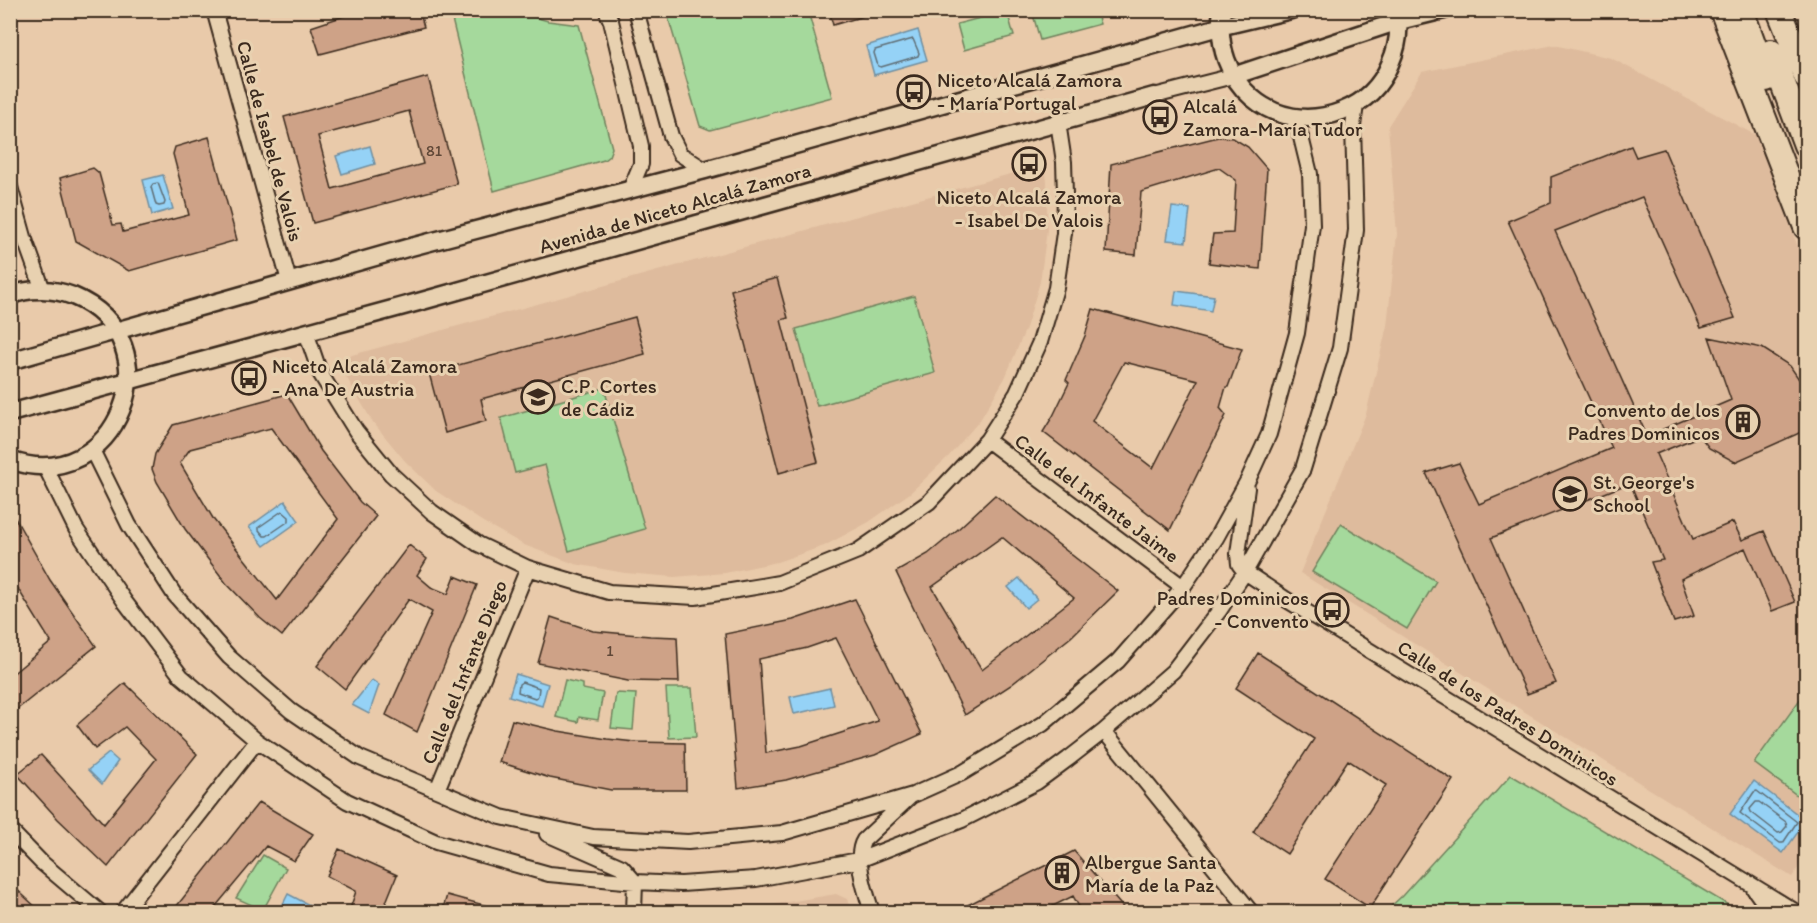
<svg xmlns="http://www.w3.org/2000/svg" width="1817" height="923" viewBox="0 0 1817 923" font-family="Itim,sans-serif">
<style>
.built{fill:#debb9d}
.green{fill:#a5d99c;stroke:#70825d;stroke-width:1.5}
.water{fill:#95d2f6;stroke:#718fa0;stroke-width:1.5}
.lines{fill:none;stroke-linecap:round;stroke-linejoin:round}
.shore{stroke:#5f6d74;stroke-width:1.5}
.building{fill:#cea287;stroke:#3b2a1e;stroke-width:1.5;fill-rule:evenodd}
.minor-casing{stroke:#3b2a1e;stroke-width:18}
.tertiary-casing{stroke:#3b2a1e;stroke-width:21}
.motorway-casing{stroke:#3b2a1e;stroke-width:28}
.minor{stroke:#e8d1b0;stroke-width:14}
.tertiary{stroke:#e8d1b0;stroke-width:16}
.motorway{stroke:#e8d1b0;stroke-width:24}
.labels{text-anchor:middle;stroke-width:6;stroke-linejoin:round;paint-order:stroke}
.number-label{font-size:16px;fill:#604838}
.poi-label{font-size:20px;fill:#3b2a1e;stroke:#e8d1b0;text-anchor:start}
.street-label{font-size:20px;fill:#3b2a1e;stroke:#e8d1b0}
</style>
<rect width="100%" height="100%" fill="#e9caaa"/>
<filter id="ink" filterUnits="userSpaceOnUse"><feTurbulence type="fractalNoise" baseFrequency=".0167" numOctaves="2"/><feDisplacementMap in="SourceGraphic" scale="12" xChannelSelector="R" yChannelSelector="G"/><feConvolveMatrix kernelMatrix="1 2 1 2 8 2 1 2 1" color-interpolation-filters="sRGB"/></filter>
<g filter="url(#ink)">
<!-- built -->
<path class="built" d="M1554,45L1611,58L1757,136L1806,269V856L1792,877L1300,573L1366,414L1387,326L1397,234L1388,126L1422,72Z
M1032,168H1039L1046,173L1047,182V230L1040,282L1026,328L1005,378L980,420L949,456L910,493L869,522L824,546L777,562L725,573L674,577L625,573L575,564L524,545L483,522L436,491L405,461L372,421L344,373L343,362L352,355Z
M836,894L847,899L851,912H683L771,905Z"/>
<!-- green -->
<path class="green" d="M666,10L808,11L832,97L710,130L700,126Z
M450,11H513L548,21L579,25L612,148L609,156L604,160L494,191Z
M1007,11L1014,36L964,50L957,24Z
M1032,11H1096L1100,24L1040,40Z
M914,296L935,373L817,406L796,329Z
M604,388L645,529L569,551L545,465L515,473L501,418Z
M1341,524L1436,581L1407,629L1312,572Z
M565,680L583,684V689L603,693L598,720L579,717L578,722L556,717Z
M666,688H692L696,737L669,738Z
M1806,691V802L1754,763Z
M616,693L636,694L633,730L611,728Z
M1511,775L1740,912H1385L1402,896Z
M263,855L286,868L263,910L236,898Z"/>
<!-- water -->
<path class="water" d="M918,30L927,60L874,75L866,46Z
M370,146L375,164L342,174L336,156Z
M163,175L173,209L152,215L143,180Z
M1172,207L1190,209L1186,242L1167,240Z
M1176,291L1214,296L1211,311L1174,305Z
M285,501L299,521L264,546L249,527Z
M1019,578L1037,599L1026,608L1008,587Z
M516,674L548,684L542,706L509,696Z
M372,680L379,685L369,714L352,705Z
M830,688L834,705L794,714L790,697Z
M109,753L118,761L102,784L88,770Z
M1754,781L1806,821L1783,853L1730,814Z
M288,894L321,911L320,912H285L280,910Z"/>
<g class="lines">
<!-- shore -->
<path class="shore" d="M913,39L919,53L918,56L881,67L878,66L874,53L875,50Z
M158,183L165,202L164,205L159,206L156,205L151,187L153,184Z
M282,511L289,517V521L267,536H264L259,530V527Z
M522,682L539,688L538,696L535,698L518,692L519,684Z
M1757,791L1797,822L1783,843H1780L1740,813L1754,792Z
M1756,802H1759L1786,822L1787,826L1782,832L1778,833L1751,812L1750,809Z"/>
</g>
<!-- building -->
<path class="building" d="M362,10H419L424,27L320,54L311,27Z
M829,10H871V14L833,25Z
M428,77L457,184L313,223L284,117ZM409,111L423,164L332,189L318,136Z
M209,137L237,240L129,271L76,241L60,178L93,168L99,173L113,225L121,224L123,232L189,215L173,154L175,147Z
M1218,137L1233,138L1248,147L1267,169L1260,269L1209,263L1213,234L1233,233L1236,180L1219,168L1141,192L1136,255L1106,252L1111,164Z
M1631,146L1636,157L1664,149L1735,318L1701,328L1642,197L1555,231L1647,436L1731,400L1709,337L1762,348L1790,366L1803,385L1806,396V430L1735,462L1709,448L1700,436L1656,454L1693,539L1733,522L1742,540L1764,531L1795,602L1772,611L1745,548L1681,579L1694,616L1674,622L1651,562L1663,560L1630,483L1491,538L1556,683L1527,694L1426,473L1459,463L1479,504L1612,448L1508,221L1551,203V177Z
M777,278L788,318L781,320L818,462L779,473L731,290Z
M1093,309L1242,349L1228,387H1226L1220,408L1226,415L1170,530L1043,432L1053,416L1069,383L1066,380L1085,336ZM1124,362L1198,380L1153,468L1092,421Z
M635,317L645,354L481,399L486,421L445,433L429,373Z
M287,394L321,451L360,502L376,516L282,636L260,618L226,583L185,529L157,482L152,469L155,454L173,425ZM271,428L338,519L277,600L214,520L180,463L190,449Z
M995,495L1118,591L1071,637L1011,685L965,715L896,572L928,554L957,530ZM1002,537L1074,598L982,670L932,587Z
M10,509L50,580L96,646L10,715V676L51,642L10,576Z
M409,545L427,559L417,575L431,587L448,594L455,576L477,585L417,732L386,715L432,612L409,599L345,689L317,666Z
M855,599L922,734L875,755L786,780L738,788L725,634L793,620ZM836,638L878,721L801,746L766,753L759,659L807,648Z
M551,617L593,631L650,636L677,637L679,682L628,681L538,663Z
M1258,653L1453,780L1370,908L1325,879L1386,785L1348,760L1287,854L1253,832L1314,739L1236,688Z
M125,683L197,754L108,867L58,819L17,774L41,755L104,824L156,759L125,727L95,749L77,725Z
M512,720L558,731L607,739L635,742L685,743L686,790H611L550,778L499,762Z
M259,802L313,834L294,861L266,846L211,912H172Z
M339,849L397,875L382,912H349L356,891L327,876Z
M1074,851L1127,912H1082L1073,896L1041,912H954Z
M10,883L41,912H10Z
M447,895L495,908V912H442Z"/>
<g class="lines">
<defs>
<path id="minor" d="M214,10L289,281
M606,10L611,21L641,146V164L630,190
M636,10L671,136L680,154L705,170
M1154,96L1233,76
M10,187L24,237L43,290
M306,332L320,373L356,431L391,474L432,512L478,544L528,568L609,592L695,597L779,583L858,551L929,502L987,440L1017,393L1040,342L1056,288L1064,233L1065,194L1064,162L1058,122
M987,440L1183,587
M92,450L129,525L174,594L229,657L291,711L360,758L501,817L593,837L688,842L782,833L913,795L962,773L1043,724L1118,661L1183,587L1216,538L1248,480L1269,434L1297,333L1312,225L1310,174L1301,137L1293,117
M45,466L76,529L125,602L181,676L257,741L347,801L436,842L549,874L635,882L681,884L756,879L859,860L962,820L1037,782L1068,759L1104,731L1173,671L1219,611L1245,572L1303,469L1340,348L1356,230L1353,126L1356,105
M1247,488L1238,554L1239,564L1245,572L1287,600L1796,912
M1104,731L1251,912
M437,790L528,568
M10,830L41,862L100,912
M547,834L622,867L635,882L634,912
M1754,889L1767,907L1765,912
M123,912L257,741
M872,912C866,893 853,857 864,840L910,797"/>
<path id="tertiary" d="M1222,10C1211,82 1273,138 1342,111C1365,102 1381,86 1390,64C1398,46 1401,29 1396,10
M1233,76L1399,21L1444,10
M10,296C29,287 55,289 73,296C180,341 116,499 10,460
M10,361L407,248L705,170L1219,27L1291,10
M10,413L422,301L1154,96"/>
<path id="motorway" d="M1722,10L1806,227
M1741,10L1766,79
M1779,10L1806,76
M1771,52L1806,145"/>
</defs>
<!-- minor casing -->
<use href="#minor" class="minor-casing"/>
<!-- tertiary casing -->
<use href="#tertiary" class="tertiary-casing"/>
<!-- motorway casing -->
<use href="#motorway" class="motorway-casing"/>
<!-- minor -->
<use href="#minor" class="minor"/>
<!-- tertiary -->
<use href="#tertiary" class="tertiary"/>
<!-- motorway -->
<use href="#motorway" class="motorway"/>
</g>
</g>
<!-- icons -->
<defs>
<symbol id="bus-ring" viewBox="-11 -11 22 22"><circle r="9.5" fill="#e8d1b0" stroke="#3b2a1e" stroke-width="1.5"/><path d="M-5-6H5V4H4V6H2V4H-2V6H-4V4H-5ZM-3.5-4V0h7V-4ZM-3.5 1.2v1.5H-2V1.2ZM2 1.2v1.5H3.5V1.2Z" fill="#3b2a1e"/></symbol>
<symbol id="school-ring" viewBox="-11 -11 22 22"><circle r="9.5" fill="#e8d1b0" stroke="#3b2a1e" stroke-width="1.5"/><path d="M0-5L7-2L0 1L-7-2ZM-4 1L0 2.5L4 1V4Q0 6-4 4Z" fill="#3b2a1e"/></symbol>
<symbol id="building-ring" viewBox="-11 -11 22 22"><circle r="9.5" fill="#e8d1b0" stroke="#3b2a1e" stroke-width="1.5"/><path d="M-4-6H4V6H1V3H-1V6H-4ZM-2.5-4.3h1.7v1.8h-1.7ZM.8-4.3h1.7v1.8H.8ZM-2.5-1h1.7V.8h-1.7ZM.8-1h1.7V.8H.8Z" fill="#3b2a1e"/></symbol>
</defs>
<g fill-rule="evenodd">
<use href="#bus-ring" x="895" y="73" width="38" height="38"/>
<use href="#bus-ring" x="1141" y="98" width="38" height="38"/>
<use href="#bus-ring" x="1010" y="145" width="38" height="38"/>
<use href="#bus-ring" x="230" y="359" width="38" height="38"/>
<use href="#school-ring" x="519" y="378" width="38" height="38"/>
<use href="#building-ring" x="1724" y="403" width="38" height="38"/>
<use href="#school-ring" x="1551" y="475" width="38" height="38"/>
<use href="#bus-ring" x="1313" y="591" width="38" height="38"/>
<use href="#building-ring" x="1043" y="854" width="38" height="38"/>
</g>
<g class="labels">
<!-- number labels -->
<g class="number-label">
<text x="434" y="156">81</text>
<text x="610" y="656">1</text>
</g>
<!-- poi labels -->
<g class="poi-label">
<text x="937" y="87">Niceto Alcalá Zamora<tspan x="937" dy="23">- María Portugal</tspan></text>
<text x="1183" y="113">Alcalá<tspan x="1183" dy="23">Zamora-María Tudor</tspan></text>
<text x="1029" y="204" text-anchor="middle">Niceto Alcalá Zamora<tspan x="1029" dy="23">- Isabel De Valois</tspan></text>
<text x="272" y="373">Niceto Alcalá Zamora<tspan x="272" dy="23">- Ana De Austria</tspan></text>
<text x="561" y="393">C.P. Cortes<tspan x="561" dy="23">de Cádiz</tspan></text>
<text x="1720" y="417" text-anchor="end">Convento de los<tspan x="1720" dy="23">Padres Dominicos</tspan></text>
<text x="1593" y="489">St. George's<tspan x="1593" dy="23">School</tspan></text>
<text x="1309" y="605" text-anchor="end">Padres Dominicos<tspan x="1309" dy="23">- Convento</tspan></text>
<text x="1085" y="869">Albergue Santa<tspan x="1085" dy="23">María de la Paz</tspan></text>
</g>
<!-- street labels -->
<g class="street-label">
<text transform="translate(270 141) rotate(75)" y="7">Calle de Isabel de Valois</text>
<text transform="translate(675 208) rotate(-16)" y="7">Avenida de Niceto Alcalá Zamora</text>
<text transform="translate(1097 498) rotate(37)" y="7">Calle del Infante Jaime</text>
<text transform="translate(464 672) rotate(-68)" y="7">Calle del Infante Diego</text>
<text transform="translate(1508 713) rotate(32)" y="7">Calle de los Padres Dominicos</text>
</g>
</g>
<!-- margin -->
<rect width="1817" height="923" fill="none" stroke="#e8d1b0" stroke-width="36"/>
<rect x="18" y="18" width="1781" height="887" fill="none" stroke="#3b2a1e" stroke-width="2" filter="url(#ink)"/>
</svg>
